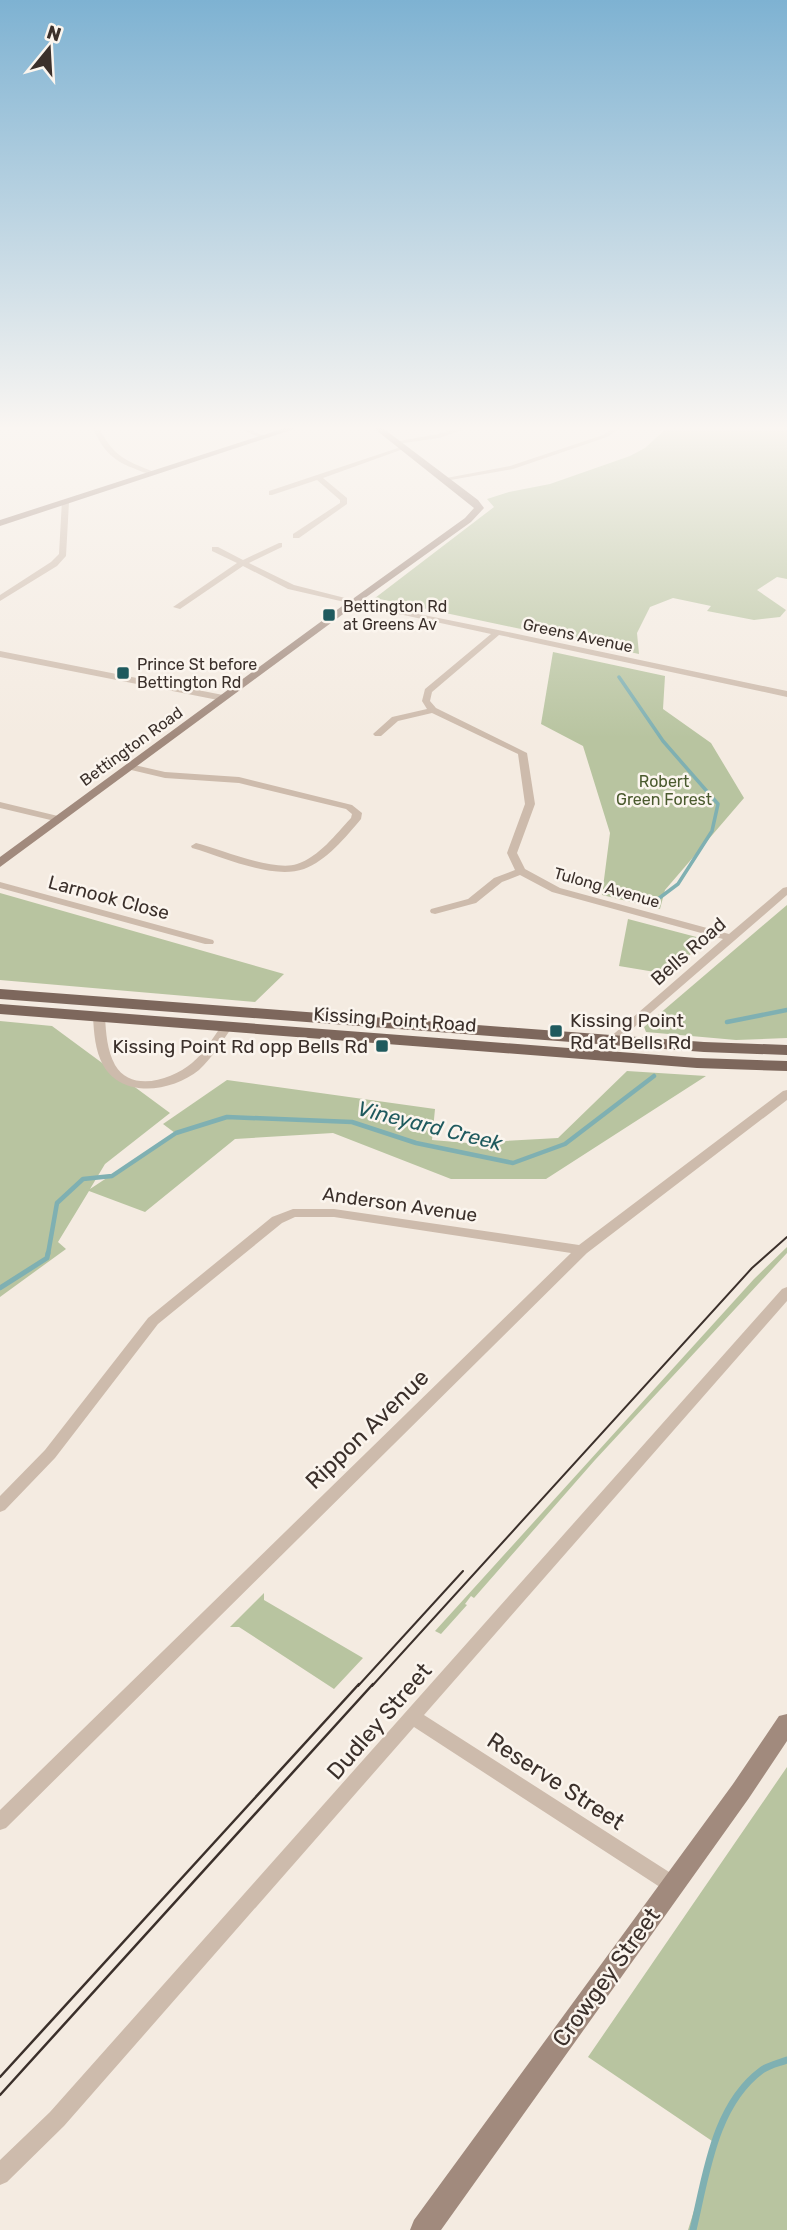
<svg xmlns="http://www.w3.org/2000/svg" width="787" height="2230" viewBox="0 0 787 2230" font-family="Rubik,sans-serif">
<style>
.green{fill:#b8c4a0}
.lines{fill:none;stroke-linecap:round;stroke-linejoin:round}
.stream-far3{stroke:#7fb0b2;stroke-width:3.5}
.stream-far2{stroke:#7fb0b2;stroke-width:4.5}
.stream-far1{stroke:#7fb0b2;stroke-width:5}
.stream{stroke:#7fb0b2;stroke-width:7}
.street{fill:#cdbbac;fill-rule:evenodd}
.secondary{fill:#a18a7d;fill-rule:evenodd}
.primary{fill:#7d675c;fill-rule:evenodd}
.tram-far1{stroke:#3b302b;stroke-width:2}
.tram{stroke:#3b302b;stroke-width:2.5}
.poi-dot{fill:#1f5a5e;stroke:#fbf5ee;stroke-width:2.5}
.labels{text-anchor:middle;stroke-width:5;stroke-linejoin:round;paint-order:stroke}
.far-poi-label{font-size:16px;fill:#3b302b;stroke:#fbf5ee;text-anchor:start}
.far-street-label{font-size:16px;fill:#3b302b;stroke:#fbf5ee}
.far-park-label{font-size:16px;fill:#4a5a2e;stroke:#fbf5ee}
.street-label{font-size:19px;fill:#3b302b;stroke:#fbf5ee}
.poi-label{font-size:19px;fill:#3b302b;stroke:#fbf5ee;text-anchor:start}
.water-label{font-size:21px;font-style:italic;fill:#1f5a5e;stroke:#fbf5ee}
.near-street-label{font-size:23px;fill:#3b302b;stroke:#fbf5ee}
</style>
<rect width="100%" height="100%" fill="#f4ebe1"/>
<!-- green -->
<path class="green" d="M669,426H787V579L777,577L757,590L786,610L780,617L754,620L707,611L711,606L673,598L650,607L637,633L639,654L375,598L494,507L487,499L509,492L550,484L630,456L645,448Z
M553,652L665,676L663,709L711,743L744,798L665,890L660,909L602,895L610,833L583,746L541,724Z
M0,893L284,974L255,1002L0,980Z
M787,905V1038L736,1040L646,1032L644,1027Z
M628,919L704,939V943L667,974L619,966Z
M0,1021L52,1026L170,1113L105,1164L90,1189L175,1133L163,1124L227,1080L435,1109L432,1140L468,1143L558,1138L627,1071L706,1076L546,1179H451L333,1133L235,1139L145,1212L89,1191L58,1242L66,1249L0,1297Z
M787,1247V1253L595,1460L474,1598L471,1596L465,1604L467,1605L441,1634L435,1631L754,1279Z
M264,1593V1600L363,1658L334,1689L239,1627H230Z
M787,1767V2230H688L715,2143L588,2057Z"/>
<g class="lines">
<!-- stream-far3 -->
<path class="stream-far3" d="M619,677L663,741L718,804L712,831L678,884L650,905"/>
<!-- stream-far2 -->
<path class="stream-far2" d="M727,1022L787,1010
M48,1254L57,1203L83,1179L112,1176L176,1133L227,1117L352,1122L416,1143L513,1163L565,1144L654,1076"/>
<!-- stream-far1 -->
<path class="stream-far1" d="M0,1288L47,1258L48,1253"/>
<!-- stream -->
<path class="stream" d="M693,2230C706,2176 714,2105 762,2070C769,2065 779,2063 787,2060"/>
<!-- street -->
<path class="street" d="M92,426H98C113,456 124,460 154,472V474C147,474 140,471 133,468C111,460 101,447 92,426Z
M233,426H242L266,437L261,438Z
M464,426H474L439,438L397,444L394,442L438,434Z
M616,426H624L607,437L513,469L445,481L441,479L510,466L603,435Z
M401,447L406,448L323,478L347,498V504L299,538H293V534L340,503V500L317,480L272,495H269V491Z
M62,500L69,502L66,556L57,566L0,601V595L51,562L59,554Z
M279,543H282V547L249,563L294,585L349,599V603L288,589L243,566L180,609L173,607L237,563L212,551V547H218L243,560Z
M359,602L498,630L787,691V697L499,635L432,692L430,701L436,708L527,753L535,804L517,853L525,869L560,888L729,934L783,888L787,887V895L616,1043H608L606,1041L608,1039L723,939L552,892L520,875L502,882L476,903L435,914L431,913L430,911L431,909L468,899L494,878L515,870L507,853L525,804L518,754L432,713L398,721L381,736H375L373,734L392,717L427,709L422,701L425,689L491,634L362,606H359Z
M0,651L223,695L227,698L223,701L0,657Z
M130,764L165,772L239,777L352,805L362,813L361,819C346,837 326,861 304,869C272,880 224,857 192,848L191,846L196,843C220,849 274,872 297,864C319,857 336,834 351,818L352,814L346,809L239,783L165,778L127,769L125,767Z
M0,802L62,817L64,819L59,822L0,808Z
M0,882L213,940L214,942L213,944H205L0,888Z
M99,1014L105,1017C106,1033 107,1050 115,1065C131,1093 172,1080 192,1063C204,1053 213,1038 222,1025L226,1024L232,1027C222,1042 212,1058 199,1070C172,1092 122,1099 103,1065C95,1050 94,1033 93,1017Z
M787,1090V1100L587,1253L6,1828L0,1830V1810L571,1253L334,1217H295L282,1223L158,1324L55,1458L5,1510L0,1512V1496L45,1450L148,1318L272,1217L293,1209H334L579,1245L783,1091Z
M787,1287V1301L424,1715L680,1879L682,1885L680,1891L673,1893L666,1891L414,1727L64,2126L7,2182L0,2185V2160L50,2112L782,1289Z"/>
<!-- secondary -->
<path class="secondary" d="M291,426H303L0,526V520Z
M371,426H380L478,500L484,508L471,522L358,603L353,600L354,598L465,518L474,508Z
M345,604L354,606L0,867V857Z
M787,1714V1741L749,1798L441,2230H410L414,2220L733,1784L779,1716Z"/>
<!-- primary -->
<path class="primary" d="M0,989L704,1042L787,1045V1055L704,1052L0,999Z
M0,1004L697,1058L787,1061V1071L697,1068L0,1014Z"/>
<!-- tram-far1 -->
<path class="tram-far1" d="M358,1686L463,1571
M372,1686L752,1268L787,1237"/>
<!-- tram -->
<path class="tram" d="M0,2077L359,1684
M0,2095L373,1684"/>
</g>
<!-- sky -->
<linearGradient id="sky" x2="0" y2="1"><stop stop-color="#7eb2d2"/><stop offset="0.58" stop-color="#faf6f2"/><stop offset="1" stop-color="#faf6f2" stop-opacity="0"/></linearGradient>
<rect width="787" height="738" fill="url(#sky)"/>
<!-- markers -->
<g class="poi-dot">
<rect x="322" y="608" width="14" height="14" rx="3.5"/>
<rect x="116" y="666" width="14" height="14" rx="3.5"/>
<rect x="549" y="1024" width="14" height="14" rx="3.5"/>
<rect x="375" y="1039" width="14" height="14" rx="3.5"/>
</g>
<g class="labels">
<!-- far-poi labels -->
<g class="far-poi-label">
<text x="343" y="612">Bettington Rd<tspan x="343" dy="18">at Greens Av</tspan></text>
<text x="137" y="670">Prince St before<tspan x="137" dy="18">Bettington Rd</tspan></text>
</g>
<!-- far-street labels -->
<g class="far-street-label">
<text transform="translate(578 635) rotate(12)" y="6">Greens Avenue</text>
<text transform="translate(131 746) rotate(-36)" y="6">Bettington Road</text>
<text transform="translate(607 887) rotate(16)" y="6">Tulong Avenue</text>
</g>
<!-- far-park labels -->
<g class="far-park-label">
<text x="664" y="787">Robert<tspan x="664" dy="18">Green Forest</tspan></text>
</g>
<!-- street labels -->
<g class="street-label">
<text transform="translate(109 897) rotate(15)" y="7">Larnook Close</text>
<text transform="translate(688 951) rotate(-41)" y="7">Bells Road</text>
<text transform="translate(395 1019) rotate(4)" y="7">Kissing Point Road</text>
<text transform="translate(400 1204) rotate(8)" y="7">Anderson Avenue</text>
</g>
<!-- poi labels -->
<g class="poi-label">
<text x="570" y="1027">Kissing Point<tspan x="570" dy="22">Rd at Bells Rd</tspan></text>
<text x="368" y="1053" text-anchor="end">Kissing Point Rd opp Bells Rd</text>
</g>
<!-- water labels -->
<g class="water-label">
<text transform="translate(430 1126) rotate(14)" y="7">Vineyard Creek</text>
</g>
<!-- near-street labels -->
<g class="near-street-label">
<text transform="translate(367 1429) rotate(-44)" y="8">Rippon Avenue</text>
<text transform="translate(379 1721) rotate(-49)" y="8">Dudley Street</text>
<text transform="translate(556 1781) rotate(33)" y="8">Reserve Street</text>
<text transform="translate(606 1977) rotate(-54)" y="8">Crowgey Street</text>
</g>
</g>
<!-- north arrow -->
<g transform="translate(49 49) rotate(18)" stroke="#fbf5ee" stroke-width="5" paint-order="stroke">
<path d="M0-5L12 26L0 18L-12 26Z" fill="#3b302b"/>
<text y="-10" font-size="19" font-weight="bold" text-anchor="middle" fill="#3b302b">N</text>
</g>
</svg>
